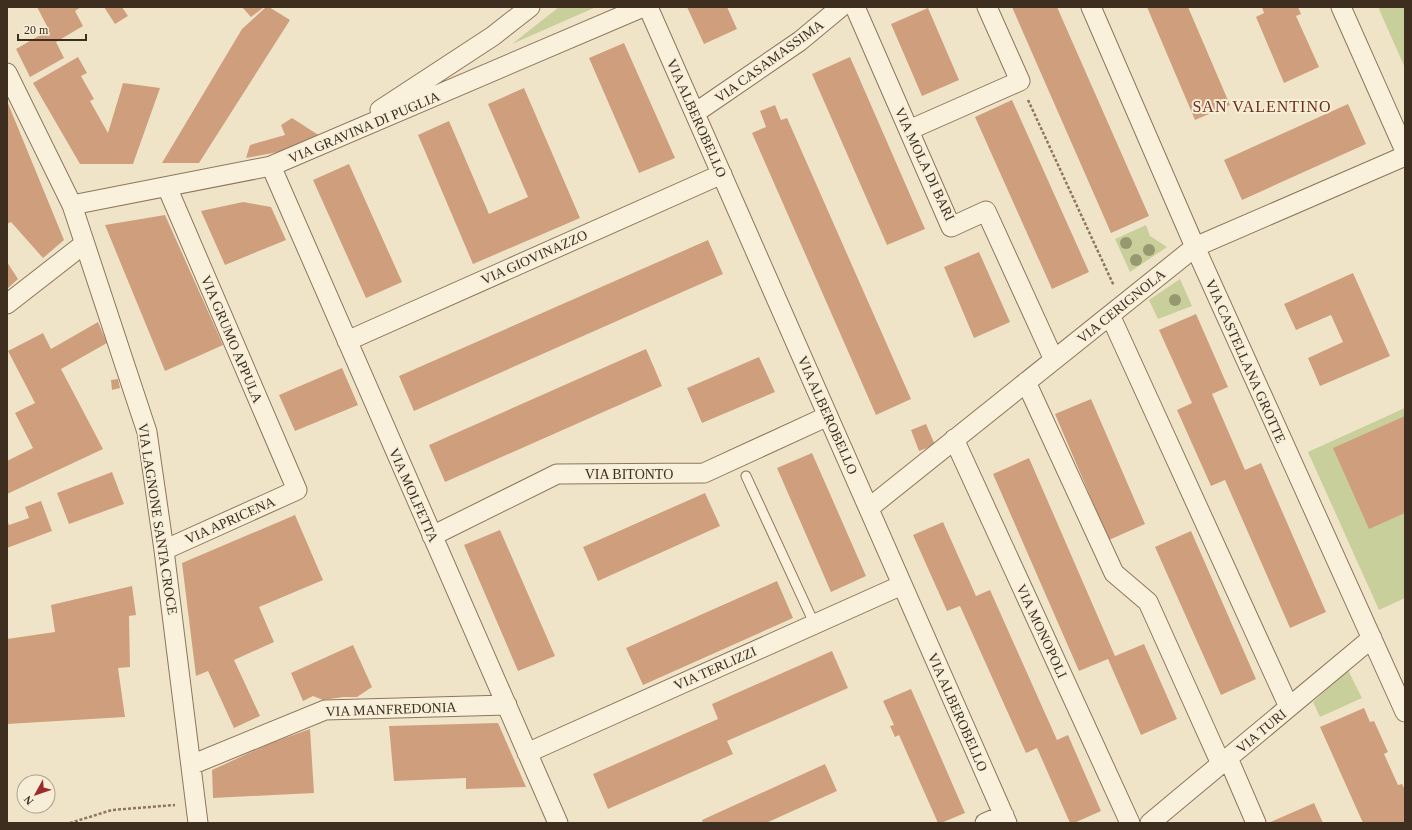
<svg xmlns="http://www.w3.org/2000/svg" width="1412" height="830" viewBox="0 0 1412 830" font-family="Georgia,serif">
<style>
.green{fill:#c9cf9b}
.building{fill:#cf9f7d}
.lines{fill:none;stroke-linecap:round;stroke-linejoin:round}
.service-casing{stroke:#8d765c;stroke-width:11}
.minor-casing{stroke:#8d765c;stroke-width:21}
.path{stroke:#8d765c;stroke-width:2.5;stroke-dasharray:3 2;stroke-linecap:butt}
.service{stroke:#faf1dc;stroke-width:9}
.minor{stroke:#faf1dc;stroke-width:19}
.tree{fill:#96986f}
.labels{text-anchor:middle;stroke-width:4;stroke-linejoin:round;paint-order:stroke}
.street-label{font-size:14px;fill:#3d2e20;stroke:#f7eed8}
.quarter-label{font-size:16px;letter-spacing:1px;fill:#6b2e1e;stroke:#f7eed8}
</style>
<rect width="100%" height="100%" fill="#f0e4c8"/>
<!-- green -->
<path class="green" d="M559,7H596L512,44Z
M1378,7H1405V68Z
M1146,225L1150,236L1167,247L1130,272L1115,239Z
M1180,279L1192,306L1158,319L1149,300Z
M1405,408V598L1379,610L1308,452Z
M1348,670L1362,698L1320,717L1313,702Z"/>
<!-- building -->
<path class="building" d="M37,7H81L75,11L83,26L56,42L64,58L30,77L16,49L49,30Z
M104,7H122L128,16L115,24Z
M242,7H264L251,17Z
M266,7H269L290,20L199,163H162L242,29Z
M687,7H727L737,29L704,44Z
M1012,7H1057L1149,216L1111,233Z
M1147,7H1188L1230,105L1195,120Z
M1262,7H1298L1301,14L1296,16L1319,67L1284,83L1256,17L1264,13Z
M928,8L959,80L922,96L891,24Z
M624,43L675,158L639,173L589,58Z
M78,57L87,73L81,76L94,99L90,101L108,133L123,83L160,88L133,164H80L33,83Z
M850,57L925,229L887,245L812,74Z
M524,88L580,218L473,264L418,135L449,121L489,214L528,197L488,104Z
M1012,100L1089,272L1052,289L975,117Z
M7,101L64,240L43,258L11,222L7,224Z
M1348,104L1366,144L1242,200L1224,160Z
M775,105L781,120L787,118L911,399L876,415L752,133L766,127L760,111Z
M292,118L320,136L284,151L246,158L250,145L285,135L281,125Z
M349,164L402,282L366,298L313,180Z
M243,202L271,207L286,240L225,265L201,211Z
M165,215L223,345L165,371L105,225Z
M708,240L723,274L414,411L399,376Z
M979,252L1010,322L974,338L944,267Z
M7,262L18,279L7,289Z
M1353,273L1390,356L1320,386L1308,358L1343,342L1331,315L1296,330L1284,304Z
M1196,314L1228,387L1212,394L1245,470L1261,463L1326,612L1290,628L1225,480L1211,486L1177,410L1192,403L1159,330Z
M98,322L107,343L61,369L103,449L7,494V461L33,448L15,413L35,403L8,351L43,333L51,349Z
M646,349L662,386L445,482L429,445Z
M759,357L775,392L702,423L687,388Z
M342,368L358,405L295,431L279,395Z
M118,379L120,388L112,390L111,380Z
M1091,399L1145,524L1109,540L1055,414Z
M1405,416V513L1369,529L1333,448Z
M926,424L935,445L919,451L911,430Z
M812,453L866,576L831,592L777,468Z
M1029,458L1115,656L1144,644L1177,719L1141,735L1108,659L1079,671L993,474Z
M112,472L124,504L69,524L57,493Z
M705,493L720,526L598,581L583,547Z
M41,501L52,531L7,548V520L9,525L29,518L25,507Z
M295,515L323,580L259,607L274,642L234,660L260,716L234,728L208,671L196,676L182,563Z
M943,522L976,596L990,590L1057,740L1068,735L1101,811L1074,823H1070L1037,748L1026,753L960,606L947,611L913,535Z
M500,530L555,656L518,671L464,545Z
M1191,531L1256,679L1221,695L1155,547Z
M777,581L793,618L643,685L626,648Z
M132,586L136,615L129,616L130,667L118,668L125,717L7,724V639L55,632L51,605Z
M353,645L372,687L357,697H344L323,700L313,696L303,701L291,673Z
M832,651L848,688L727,741L733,754L608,809L593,774L718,719L712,704Z
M911,689L965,813L941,823H938L899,735L895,737L890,726L894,725L883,701Z
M1364,708L1370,722L1374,721L1388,752L1384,754L1398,785L1402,784L1405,790V823H1363L1320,727Z
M498,723L526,787L466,789V778L394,781L389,726Z
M310,729L314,793L213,798L212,770L271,743Z
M825,764L837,791L766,823H703L702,820Z
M1314,803L1323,823H1268Z"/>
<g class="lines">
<defs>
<path id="service" d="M746,476L814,623"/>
<path id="minor" d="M648,7L1007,823
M855,7L951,227L986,211L1054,360
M1091,7L1195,247L1405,712
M1341,7L1405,151
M7,73L72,205L147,432L164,550L198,823
M380,110L493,36L530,7
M695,113L800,41L841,7
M909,130L1020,81L987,7
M271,166L558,823
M72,205L271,166L643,7
M7,304L84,244
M1110,315L1289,707
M347,341L722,174
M1026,382L1114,573L1148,602L1221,764
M954,439L1130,823
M869,508L1195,247L1405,156
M432,536L557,474L704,473L828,416
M164,550L297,490L167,187
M527,753L902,585
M1228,758L1256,823
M191,765L325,710L507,705
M985,823L1004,815
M1150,823L1372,638"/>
</defs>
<!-- service casing -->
<use href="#service" class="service-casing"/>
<!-- minor casing -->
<use href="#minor" class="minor-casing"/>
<!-- path -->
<path class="path" d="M1028,100L1114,286
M70,823L112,810L175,805"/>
<!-- service -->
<use href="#service" class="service"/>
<!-- minor -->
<use href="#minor" class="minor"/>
</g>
<!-- trees -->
<g class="tree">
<circle cx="1126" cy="243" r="6"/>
<circle cx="1149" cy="250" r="6"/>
<circle cx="1136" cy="260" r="6"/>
<circle cx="1175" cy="300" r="6"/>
</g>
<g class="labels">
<!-- street labels -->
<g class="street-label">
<text transform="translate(769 61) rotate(-36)" y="5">VIA CASAMASSIMA</text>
<text transform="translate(697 118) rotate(66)" y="5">VIA ALBEROBELLO</text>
<text transform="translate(364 127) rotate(-23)" y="5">VIA GRAVINA DI PUGLIA</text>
<text transform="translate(925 164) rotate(65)" y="5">VIA MOLA DI BARI</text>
<text transform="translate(534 257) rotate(-24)" y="5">VIA GIOVINAZZO</text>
<text transform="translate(1121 306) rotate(-39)" y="5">VIA CERIGNOLA</text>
<text transform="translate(232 339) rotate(67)" y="5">VIA GRUMO APPULA</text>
<text transform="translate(1246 361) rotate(66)" y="5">VIA CASTELLANA GROTTE</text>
<text transform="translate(828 415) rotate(66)" y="5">VIA ALBEROBELLO</text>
<text x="629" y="479">VIA BITONTO</text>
<text transform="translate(414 495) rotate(66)" y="5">VIA MOLFETTA</text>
<text transform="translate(158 519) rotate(81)" y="5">VIA LAGNONE SANTA CROCE</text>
<text transform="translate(230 520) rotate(-24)" y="5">VIA APRICENA</text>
<text transform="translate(1042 631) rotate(65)" y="5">VIA MONOPOLI</text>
<text transform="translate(715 668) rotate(-24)" y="5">VIA TERLIZZI</text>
<text transform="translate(391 709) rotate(-2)" y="5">VIA MANFREDONIA</text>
<text transform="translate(958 712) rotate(66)" y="5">VIA ALBEROBELLO</text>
<text transform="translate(1261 731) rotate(-40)" y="5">VIA TURI</text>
</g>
<!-- quarter labels -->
<g class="quarter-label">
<text x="1262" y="112">SAN VALENTINO</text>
</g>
</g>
<!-- border -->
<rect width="1412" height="830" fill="none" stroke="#3d2e20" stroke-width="16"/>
<!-- north arrow -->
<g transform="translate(36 794) rotate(230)"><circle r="19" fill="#f7eed8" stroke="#ada18e"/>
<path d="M0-3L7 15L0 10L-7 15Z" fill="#9e2a2b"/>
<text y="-6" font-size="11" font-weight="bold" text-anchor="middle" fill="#3d2e20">N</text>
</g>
<!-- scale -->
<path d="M18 34v6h68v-6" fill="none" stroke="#3d2e20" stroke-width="2"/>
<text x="24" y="34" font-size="12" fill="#3d2e20" stroke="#f7eed8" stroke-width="3" paint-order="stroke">20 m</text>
</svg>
